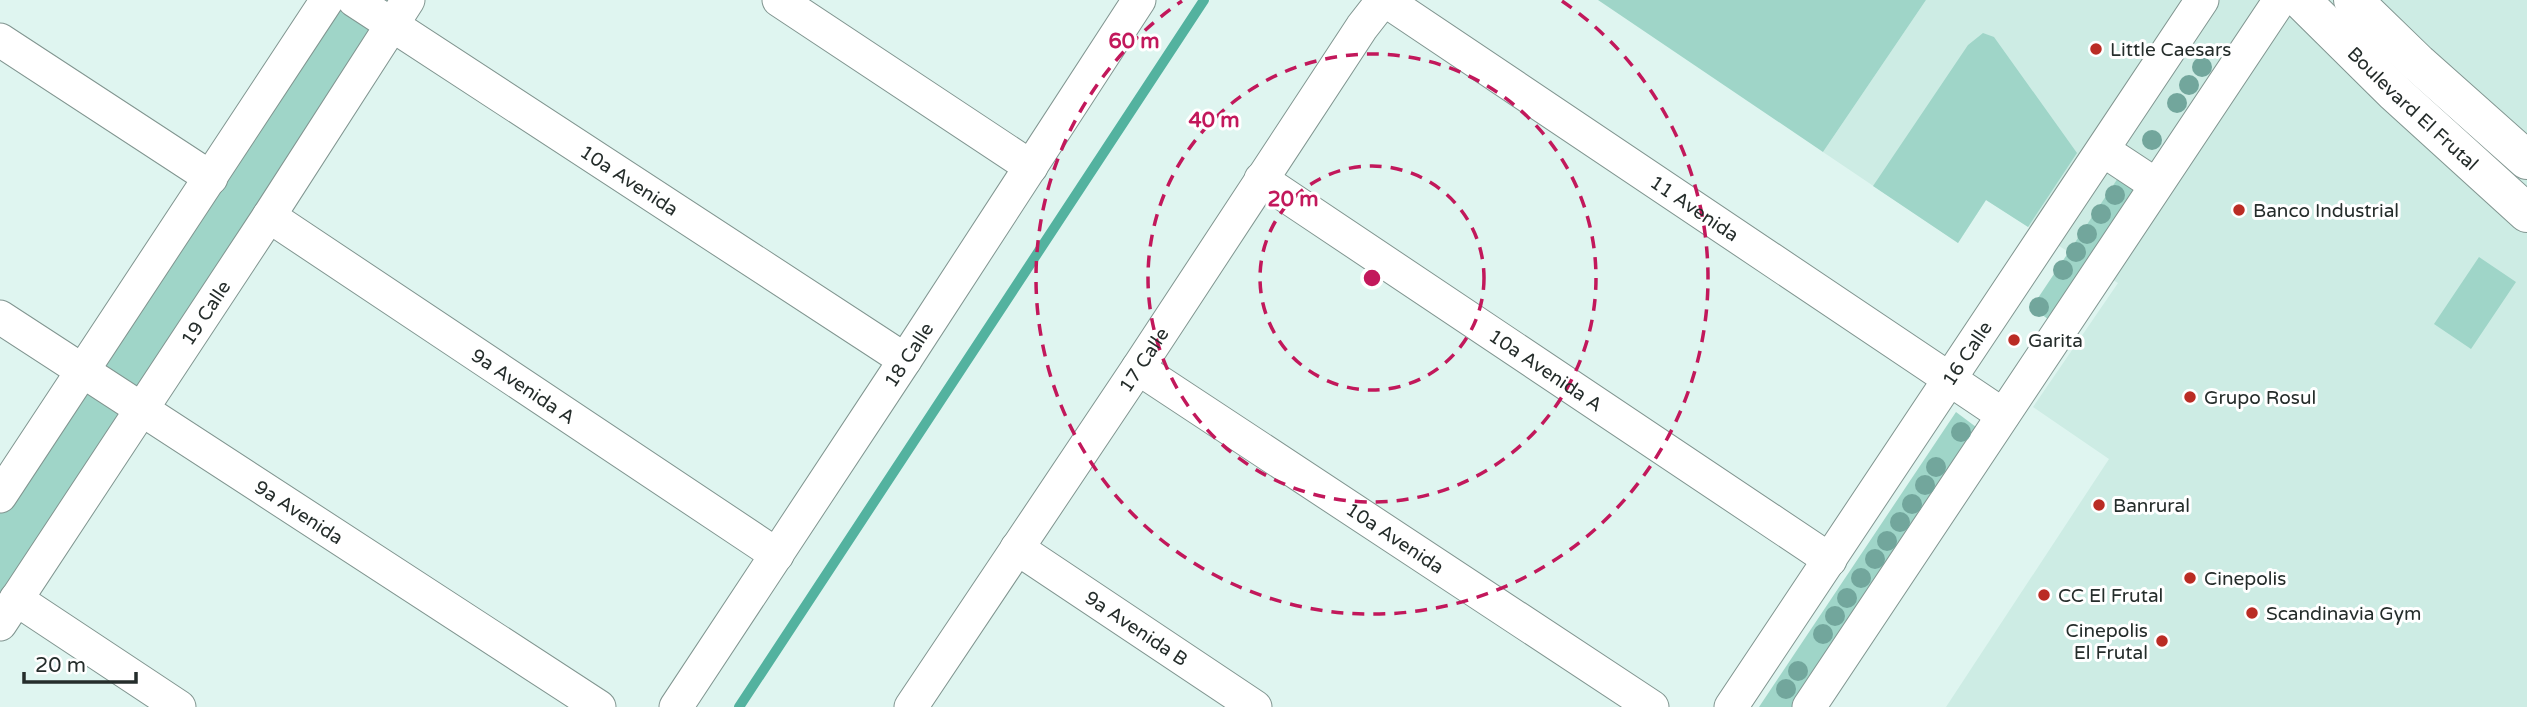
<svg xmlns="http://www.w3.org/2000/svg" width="2527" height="707" viewBox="0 0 2527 707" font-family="'Varela Round',sans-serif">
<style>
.built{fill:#cdece4}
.green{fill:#9fd5c8}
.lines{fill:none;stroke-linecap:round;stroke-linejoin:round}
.stream{stroke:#53b29f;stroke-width:10}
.street-casing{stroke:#819590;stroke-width:35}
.primary-casing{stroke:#819590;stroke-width:40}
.street{stroke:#fff;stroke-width:33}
.primary{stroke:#fff;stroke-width:38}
.tree{fill:#72a69c}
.ring{fill:none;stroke:#c2185b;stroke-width:3.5;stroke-dasharray:12 9}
.poi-dot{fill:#ba2c24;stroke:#fff;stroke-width:2.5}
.labels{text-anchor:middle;stroke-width:6;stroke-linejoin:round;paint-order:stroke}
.poi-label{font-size:19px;fill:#252d2b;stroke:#fff;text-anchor:start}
.street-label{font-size:19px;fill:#252d2b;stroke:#fff}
.centre{fill:#c2185b;stroke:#fff;stroke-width:3.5}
.ring-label{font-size:21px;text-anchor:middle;font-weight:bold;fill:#c2185b;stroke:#fff;stroke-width:6;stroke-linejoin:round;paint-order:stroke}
</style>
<rect width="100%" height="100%" fill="#dff5f0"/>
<!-- built -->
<path class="built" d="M1926,0H2527V707H1946L2109,459L2033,407L2118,283L1986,200L1958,243L1823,152Z"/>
<!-- green -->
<path class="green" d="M327,0H408L0,624V496Z
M1598,0H1926L1823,152Z
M1983,33L1994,37L2077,153L2028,227L1986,200L1958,243L1873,186L1968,45Z
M2122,172L2139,184L2049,320L2032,307Z
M2479,257L2516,282L2471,349L2434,324Z
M1956,412L1980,430L1795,707H1759Z"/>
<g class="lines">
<!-- stream -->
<path class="stream" d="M739,707L1204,0"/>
<defs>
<g id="street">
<path id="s1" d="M354,0L905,360"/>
<path d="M779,0L1031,167"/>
<path id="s2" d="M1385,0L2003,415"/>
<path d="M0,40L211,178"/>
<path d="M2103,150L2156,185"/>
<path id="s3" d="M1261,179L1830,560"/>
<path id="s4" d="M269,216L777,555"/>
<path id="s5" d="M0,317L599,707"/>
<path id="s6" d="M1138,368L1652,707"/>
<path d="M0,496L327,0"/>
<path id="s7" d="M1017,548L1255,707"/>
<path d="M16,599L179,707"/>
<path id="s8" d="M0,624L269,216L408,0"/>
<path id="s9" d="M676,707L905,360L1139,0"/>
<path id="s10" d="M911,707L1138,368L1362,27L1383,0"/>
<path id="s11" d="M1731,707L2202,0"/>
<path d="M1809,707L2280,0"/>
</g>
<g id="primary">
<path id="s12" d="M2301,0L2395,93L2527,213"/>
<path d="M2353,0L2418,63L2527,160"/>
</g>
</defs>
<!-- street casing -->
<use href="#street" class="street-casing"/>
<!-- primary casing -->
<use href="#primary" class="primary-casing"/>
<!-- street -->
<use href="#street" class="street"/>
<!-- primary -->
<use href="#primary" class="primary"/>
</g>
<!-- trees -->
<g class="tree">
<circle cx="2202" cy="67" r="10"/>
<circle cx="2189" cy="85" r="10"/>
<circle cx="2177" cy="103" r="10"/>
<circle cx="2152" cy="140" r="10"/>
<circle cx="2115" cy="195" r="10"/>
<circle cx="2101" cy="214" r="10"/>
<circle cx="2087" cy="234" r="10"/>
<circle cx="2076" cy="252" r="10"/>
<circle cx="2063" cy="270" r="10"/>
<circle cx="2039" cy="307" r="10"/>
<circle cx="1961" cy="432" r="10"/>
<circle cx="1936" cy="467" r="10"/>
<circle cx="1925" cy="485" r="10"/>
<circle cx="1912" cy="504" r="10"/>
<circle cx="1900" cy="522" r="10"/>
<circle cx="1887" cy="541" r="10"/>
<circle cx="1875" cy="559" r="10"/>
<circle cx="1861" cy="578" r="10"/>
<circle cx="1847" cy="598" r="10"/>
<circle cx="1835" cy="616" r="10"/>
<circle cx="1823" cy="634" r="10"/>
<circle cx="1798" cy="671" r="10"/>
<circle cx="1786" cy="689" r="10"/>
</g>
<!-- distance rings -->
<g class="ring">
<circle cx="1372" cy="278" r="112"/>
<circle cx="1372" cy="278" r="224"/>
<path d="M1562 1A336 336 0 1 1 1182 1"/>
</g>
<!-- markers -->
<g class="poi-dot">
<circle cx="2096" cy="49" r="7"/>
<circle cx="2239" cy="210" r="7"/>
<circle cx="2014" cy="340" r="7"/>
<circle cx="2190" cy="397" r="7"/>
<circle cx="2099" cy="505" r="7"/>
<circle cx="2190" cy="578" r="7"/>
<circle cx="2044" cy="595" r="7"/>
<circle cx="2252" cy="613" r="7"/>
<circle cx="2162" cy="641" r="7"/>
</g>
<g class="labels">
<!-- poi labels -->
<g class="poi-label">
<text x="2110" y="56">Little Caesars</text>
<text x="2253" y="217">Banco Industrial</text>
<text x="2028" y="347">Garita</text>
<text x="2204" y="404">Grupo Rosul</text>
<text x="2113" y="512">Banrural</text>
<text x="2204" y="585">Cinepolis</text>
<text x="2058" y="602">CC El Frutal</text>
<text x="2266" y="620">Scandinavia Gym</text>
<text x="2148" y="637" text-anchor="end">Cinepolis<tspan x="2148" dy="22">El Frutal</tspan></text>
</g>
<!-- street labels -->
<g class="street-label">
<text dy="7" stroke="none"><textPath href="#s12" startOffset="156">Boulevard El Frutal</textPath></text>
<text dy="7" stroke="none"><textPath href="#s1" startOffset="329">10a Avenida</textPath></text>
<text dy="7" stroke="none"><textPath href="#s2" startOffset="373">11 Avenida</textPath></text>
<text dy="7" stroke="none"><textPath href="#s8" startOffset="373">19 Calle</textPath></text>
<text dy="7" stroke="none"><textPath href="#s11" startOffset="425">16 Calle</textPath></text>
<text dy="7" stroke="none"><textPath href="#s9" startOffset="422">18 Calle</textPath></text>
<text dy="7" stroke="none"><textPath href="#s10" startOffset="418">17 Calle</textPath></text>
<text dy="7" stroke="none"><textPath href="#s3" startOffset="343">10a Avenida A</textPath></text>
<text dy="7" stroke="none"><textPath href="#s4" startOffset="306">9a Avenida A</textPath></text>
<text dy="7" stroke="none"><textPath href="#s5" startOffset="357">9a Avenida</textPath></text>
<text dy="7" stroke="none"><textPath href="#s6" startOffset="308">10a Avenida</textPath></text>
<text dy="7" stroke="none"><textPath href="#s7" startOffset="144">9a Avenida B</textPath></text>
</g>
</g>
<circle cx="1372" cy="278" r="10" class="centre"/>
<g class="ring-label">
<text x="1134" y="48">60 m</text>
<text x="1214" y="127">40 m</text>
<text x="1293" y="206">20 m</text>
</g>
<!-- scale -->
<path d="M24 672v10h112v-10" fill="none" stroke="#252d2b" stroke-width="3.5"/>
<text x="35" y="672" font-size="21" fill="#252d2b" stroke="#ffffff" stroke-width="5" paint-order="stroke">20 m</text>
</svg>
